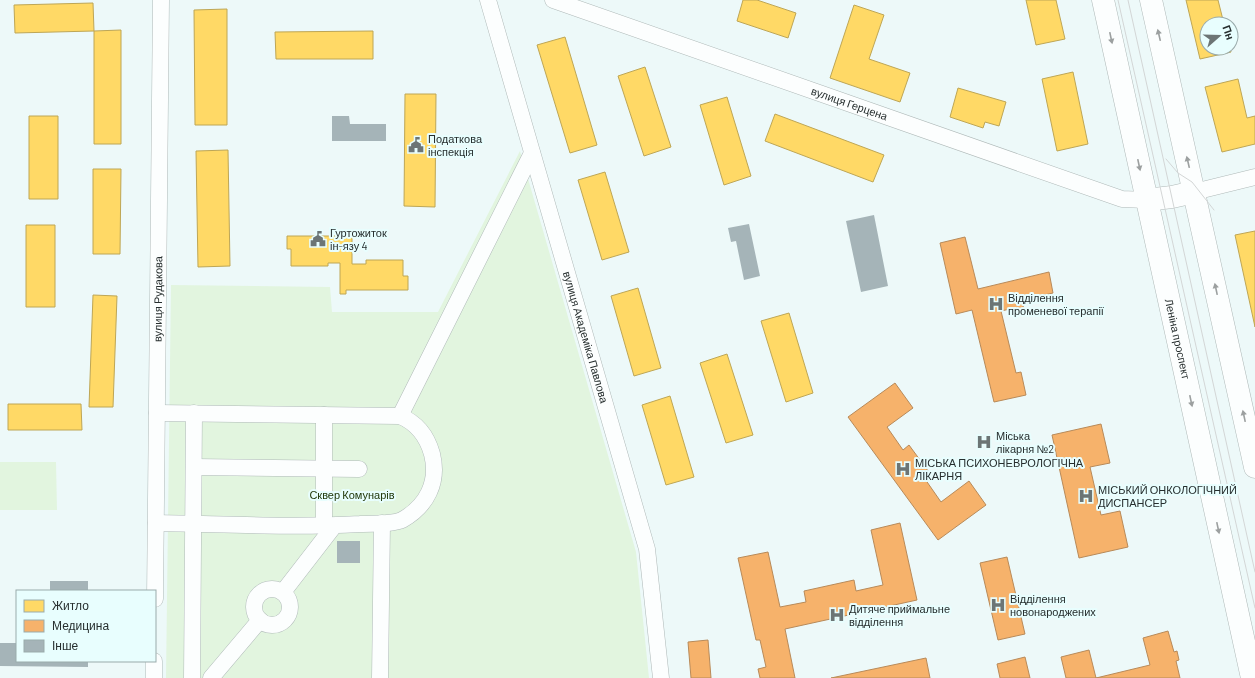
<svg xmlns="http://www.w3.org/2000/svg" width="1255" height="678" viewBox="0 0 1255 678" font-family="Barlow,sans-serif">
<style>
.green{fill:#e2f5df}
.homes{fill:#ffd966;stroke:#bea655}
.health{fill:#f6b26b;stroke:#b88a59}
.building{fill:#a5b4b8}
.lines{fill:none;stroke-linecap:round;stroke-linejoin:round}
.street-casing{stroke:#afb9b8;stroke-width:17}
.secondary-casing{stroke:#afb9b8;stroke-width:23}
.street{stroke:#fcfefe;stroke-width:16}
.secondary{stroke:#fcfefe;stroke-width:22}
.tram{stroke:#d3d6d6;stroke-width:1}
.oneway{fill:#9ca0a0}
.labels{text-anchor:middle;stroke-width:4;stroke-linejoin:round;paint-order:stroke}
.street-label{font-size:11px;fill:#262e2e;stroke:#e8fefe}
.poi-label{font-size:11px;fill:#262e2e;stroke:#e8fefe;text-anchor:start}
.park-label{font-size:11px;fill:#22390b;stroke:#e8fefe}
</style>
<rect width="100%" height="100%" fill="#edf9f9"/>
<!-- green -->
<path class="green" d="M520,151L636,552L649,678H166L171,285L330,287L332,312H438Z
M0,462H56L57,510H0Z"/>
<!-- homes -->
<path class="homes" d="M743,0H757L796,13L788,38L737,21Z
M1026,0H1056L1065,39L1036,45Z
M1186,0H1218L1224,24H1207V48H1230L1231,52L1200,59Z
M93,3L94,31L15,33L14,5Z
M854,5L884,15L869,59L910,73L900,102L830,78Z
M227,9V125H195L194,10Z
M121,30V144H94V31Z
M373,31V59H276L275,32Z
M565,37L597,145L570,153L537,45Z
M645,67L671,147L644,156L618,76Z
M1073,72L1088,144L1057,151L1042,79Z
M1238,79L1247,118L1255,116V144L1222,152L1205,87Z
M958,88L1006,102L999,126L985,122L983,128L950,117Z
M405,94H436L435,207L404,206Z
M727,97L751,176L724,185L700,105Z
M775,114L884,155L873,182L765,141Z
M29,116H58V199H29Z
M228,150L230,266L198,267L196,151Z
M93,169H121L120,254H93Z
M605,172L629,252L602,260L578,180Z
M26,225H55V307H26Z
M1255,231V327L1235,235Z
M345,232H352V264H366V260H403V276H408V290H346V294H340V263H328V266H291V249H287V236H345Z
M638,288L661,368L634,376L611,296Z
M93,295L117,296L113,407H89Z
M789,313L813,393L786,402L761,321Z
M727,354L753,435L726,443L700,363Z
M670,396L694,477L666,485L642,405Z
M8,404H81L82,430H8Z"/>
<!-- health -->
<path class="health" d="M965,237L978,289L1049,272L1053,293L1022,300L1024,311L1011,314L1010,309L1001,311L1016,373L1021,372L1026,395L994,402L972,310L956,314L940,243Z
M895,383L913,408L887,427L903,450L909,445L931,475L925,479L941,502L969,481L986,505L938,540L848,417Z
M1101,424L1110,463L1090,467L1101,515L1120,511L1128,547L1079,558L1052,435Z
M900,523L917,600L785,629L795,678H760L758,669L766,667L760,640H756L738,558L768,552L780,607L806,602L804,591L854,580L856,591L883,585L871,530Z
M1007,557L1025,634L998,640L980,563Z
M1168,631L1174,652L1177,651L1179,660L1176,661L1180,678H1066L1061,657L1089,650L1096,678L1150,665L1143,638Z
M708,640L711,678H691L688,642Z
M1025,657L1030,678H1000L997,664Z
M926,658L930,678H831Z"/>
<!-- building -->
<path class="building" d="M332,116H349L350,124H386V141H332Z
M874,215L888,286L861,292L846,221Z
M749,224L760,276L744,280L736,241L731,242L728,228Z
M337,541H360V563H337Z
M50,581H88V591H50Z
M0,643H17V661H88V667L0,666Z"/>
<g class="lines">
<defs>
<g id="street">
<path id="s1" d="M488,0L647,549L661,678"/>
<path id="s2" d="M553,0L1122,199L1146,200"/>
<path d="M1194,192L1255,177"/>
<path d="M324,415V526"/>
<path d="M400,416L532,153"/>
<path d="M194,467L359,469"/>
<path d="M156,523C224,524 292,528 360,524C372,523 391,525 402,520C427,506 439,482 432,454C427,436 417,423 400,416L157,413"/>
<circle cx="272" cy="607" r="18"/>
<path d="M283,592L334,526"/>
<path id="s3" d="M155,599L161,0"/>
<path d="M154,678V661"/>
<path d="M192,678L194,413"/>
<path d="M211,678L260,620"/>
<path d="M380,678L382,523"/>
</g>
<g id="secondary">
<path id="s4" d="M1103,0L1252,678"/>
<path d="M1151,0L1255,467"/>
<path d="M1146,200L1172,197L1194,192"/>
</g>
</defs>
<!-- street casing -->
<use href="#street" class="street-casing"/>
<!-- secondary casing -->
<use href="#secondary" class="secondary-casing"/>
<!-- street -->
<use href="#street" class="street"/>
<!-- secondary -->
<use href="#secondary" class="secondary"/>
<!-- tram -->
<path class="tram" d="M1118,0L1255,608
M1128,0L1255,572
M1166,159L1178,173L1192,182L1214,210"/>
</g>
<!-- one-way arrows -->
<defs><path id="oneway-solid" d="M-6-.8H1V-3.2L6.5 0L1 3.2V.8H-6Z"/></defs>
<g class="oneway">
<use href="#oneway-solid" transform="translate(1159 35) rotate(-103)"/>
<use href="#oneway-solid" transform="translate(1111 38) rotate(78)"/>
<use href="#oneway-solid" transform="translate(1188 162) rotate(-103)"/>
<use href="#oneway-solid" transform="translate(1139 165) rotate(78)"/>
<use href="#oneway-solid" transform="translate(1216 289) rotate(-102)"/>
<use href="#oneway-solid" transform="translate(1191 401) rotate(78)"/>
<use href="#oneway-solid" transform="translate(1244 416) rotate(-102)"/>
<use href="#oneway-solid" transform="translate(1218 528) rotate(78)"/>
</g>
<!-- icons -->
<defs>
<symbol id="civic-bare" viewBox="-9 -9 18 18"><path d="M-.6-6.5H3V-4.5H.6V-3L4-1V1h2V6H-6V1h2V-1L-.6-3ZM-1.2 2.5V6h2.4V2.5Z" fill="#6c7575" stroke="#e8fefe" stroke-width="2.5" paint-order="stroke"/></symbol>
<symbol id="hospital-bare" viewBox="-9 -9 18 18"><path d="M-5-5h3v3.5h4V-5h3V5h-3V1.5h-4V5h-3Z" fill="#6c7575" stroke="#e8fefe" stroke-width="2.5" paint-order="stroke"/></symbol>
</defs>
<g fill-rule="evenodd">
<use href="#civic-bare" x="405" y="134" width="22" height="22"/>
<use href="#civic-bare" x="307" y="228" width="22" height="22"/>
<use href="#hospital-bare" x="985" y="293" width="22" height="22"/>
<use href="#hospital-bare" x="973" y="431" width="22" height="22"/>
<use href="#hospital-bare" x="892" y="458" width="22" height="22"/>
<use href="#hospital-bare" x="1075" y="485" width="22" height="22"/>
<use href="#hospital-bare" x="987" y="594" width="22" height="22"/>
<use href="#hospital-bare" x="826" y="604" width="22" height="22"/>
</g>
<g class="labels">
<!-- street labels -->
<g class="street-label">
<text dy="4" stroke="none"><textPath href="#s2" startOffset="314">вулиця Герцена</textPath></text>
<text dy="4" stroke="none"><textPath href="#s3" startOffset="300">вулиця Рудакова</textPath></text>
<text dy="4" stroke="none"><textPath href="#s1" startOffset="351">вулиця Академіка Павлова</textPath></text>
<text dy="4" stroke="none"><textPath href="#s4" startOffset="347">Леніна проспект</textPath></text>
</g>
<!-- poi labels -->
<g class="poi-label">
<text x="428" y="143">Податкова<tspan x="428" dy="13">інспекція</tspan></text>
<text x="330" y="237">Гуртожиток<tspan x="330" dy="13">ін-язу 4</tspan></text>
<text x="1008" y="302">Відділення<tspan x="1008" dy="13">променевої терапії</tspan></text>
<text x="996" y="440">Міська<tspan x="996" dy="13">лікарня №2</tspan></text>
<text x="915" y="467">МІСЬКА ПСИХОНЕВРОЛОГІЧНА<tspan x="915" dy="13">ЛІКАРНЯ</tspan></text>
<text x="1098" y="494">МІСЬКИЙ ОНКОЛОГІЧНИЙ<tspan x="1098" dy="13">ДИСПАНСЕР</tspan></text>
<text x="1010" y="603">Відділення<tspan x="1010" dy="13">новонароджених</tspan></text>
<text x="849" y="613">Дитяче приймальне<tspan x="849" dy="13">відділення</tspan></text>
</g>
<!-- park labels -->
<g class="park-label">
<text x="352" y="499">Сквер Комунарів</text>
</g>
</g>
<!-- legend -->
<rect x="16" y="590" width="140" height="72" fill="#e8fefe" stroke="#9aabab"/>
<rect x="24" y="600" width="20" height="12" fill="#ffd966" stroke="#9aabab"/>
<text x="52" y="610" font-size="12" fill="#262e2e">Житло</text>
<rect x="24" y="620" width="20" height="12" fill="#f6b26b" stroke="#9aabab"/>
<text x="52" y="630" font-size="12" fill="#262e2e">Медицина</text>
<rect x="24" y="640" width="20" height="12" fill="#a5b4b8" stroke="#9aabab"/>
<text x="52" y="650" font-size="12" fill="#262e2e">Інше</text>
<!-- north arrow -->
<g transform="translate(1219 36) rotate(70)"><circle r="19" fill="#e8fefe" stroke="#9aabab"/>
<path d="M0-3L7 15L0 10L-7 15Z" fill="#6c7575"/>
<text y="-6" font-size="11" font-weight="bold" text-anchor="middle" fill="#262e2e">Пн</text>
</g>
</svg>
